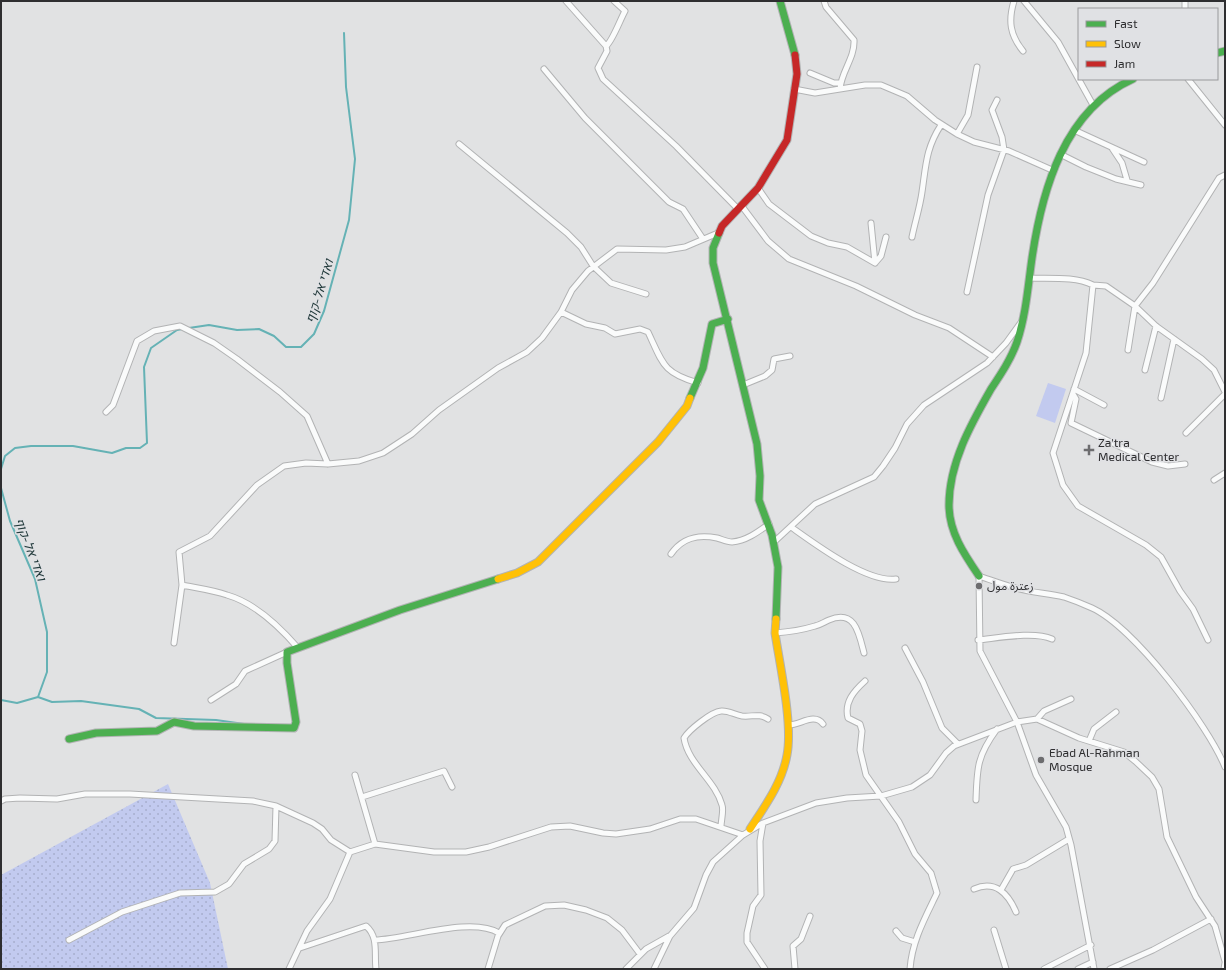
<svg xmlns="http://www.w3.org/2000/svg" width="1226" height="970" viewBox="0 0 1226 970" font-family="'Exo 2','Noto Sans Arabic',Heebo,sans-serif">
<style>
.park{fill:url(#park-dots)}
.pitch{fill:#c2caef}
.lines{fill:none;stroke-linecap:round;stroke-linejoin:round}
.stream{stroke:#65b2b5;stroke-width:2}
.street-casing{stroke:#b2b3b4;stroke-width:7}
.fast-casing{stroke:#b2b3b4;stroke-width:9}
.slow-casing{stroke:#b2b3b4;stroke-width:9}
.jam-casing{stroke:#b2b3b4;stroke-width:9}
.street{stroke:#fafbfb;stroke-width:5}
.fast{stroke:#4caf50;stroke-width:7}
.slow{stroke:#ffc107;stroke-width:7}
.jam{stroke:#c62828;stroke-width:7}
.poi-dot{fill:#6d6d6f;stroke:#e0e1e4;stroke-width:1.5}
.labels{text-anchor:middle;stroke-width:3;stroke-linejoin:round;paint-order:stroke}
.poi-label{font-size:12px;fill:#2e2e30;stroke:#e0e1e4;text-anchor:start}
.water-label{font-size:13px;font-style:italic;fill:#233b3c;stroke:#e0e1e4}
</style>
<defs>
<pattern id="park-dots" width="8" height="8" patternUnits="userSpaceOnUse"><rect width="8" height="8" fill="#c2caef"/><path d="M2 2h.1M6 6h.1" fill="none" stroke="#a7aecd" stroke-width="1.8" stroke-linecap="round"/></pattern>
</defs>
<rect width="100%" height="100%" fill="#e1e2e3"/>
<!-- park -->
<path class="park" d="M168,784L210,883L228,969H1V875Z"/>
<!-- pitch -->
<path class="pitch" d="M1048,383L1066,389L1055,423L1036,416Z"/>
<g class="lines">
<!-- stream -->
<path class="stream" d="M189,328L209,325L237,330L259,329L274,336L286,347H301L314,334L324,311L349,220L355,159L346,87L344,33
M1,469L5,456L15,448L31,446H73L112,453L126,448H140L147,443L144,367L151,348L177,330L182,329
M1,488L10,521L35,579L47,632V672L38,697L17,703L1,700
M38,697L52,702L81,701L139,709L156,718L216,720L244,724"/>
<defs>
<path id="street" d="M566,1L606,46L607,51L598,68L603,79L676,146L738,209
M824,1L826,7L854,40C855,58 841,72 840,89
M1014,1C1008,21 1010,35 1023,51
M1024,1L1058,42L1093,105
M1185,9V1
M606,46C612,42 620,20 625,11L614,1
M544,69L585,118L669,202L683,209L703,239
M810,73L834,83H840
M1188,79L1225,125
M794,89L815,93L865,85H881L907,96L935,120L957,134L974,142L1009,151L1052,170
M1074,130L1144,162
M957,134L968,115L977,67
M459,144L567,233L581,247L593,266L611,283L646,294
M1112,148L1122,163L1127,180
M1060,154L1086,167L1116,179L1141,185
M758,188L769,204L811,236L828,243L847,247L875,263
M741,205L768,241L789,259L856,286L915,315L949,328L993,357
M871,223L875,263
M912,237C915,222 920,207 922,192C926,165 926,148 941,125
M875,263L881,256L886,237
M1029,278C1049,279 1074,276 1093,285L1086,353L1053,453L1063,485L1078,506L1146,545L1161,557L1180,591L1193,609L1208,640
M1093,285L1106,286L1135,306L1156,326L1202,359L1214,370L1225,392
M967,292L988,195L1004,150L1002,137L992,110L997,100
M561,312L586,324L605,328L615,334L640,329L648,332C663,364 663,373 698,383
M1128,350L1135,306L1153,283L1219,178L1225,175
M1145,370L1156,326
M743,385L765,376L772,370L774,359L790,356
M1074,389L1104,405
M1073,394L1076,399L1071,423L1152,462L1168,466L1185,464
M1161,398L1174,339
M106,412L113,405L137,341L154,331L180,326L214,343L237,359L280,392L307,416L328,464
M1186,433L1225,394
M1214,480L1225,473
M791,527C815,544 867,583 896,579
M774,542L815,504L874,477L883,466L895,448L907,424L924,405L987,363L1006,343L1022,321
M671,554C682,538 697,534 717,538C721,539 727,542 732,542C746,541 758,532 769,524
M182,585C197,588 213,590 227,595C255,603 279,626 298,648
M775,633C789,632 802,630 815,626C820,625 824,622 829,620C855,609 859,633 864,653
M978,640C998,638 1034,631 1052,639
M174,643L182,585L179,552L210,536L257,485L284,466L306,463L328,464L359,461L383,453L412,434L439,410L498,368L527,352L542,338L561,312L572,290L588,271L617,249L666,250L685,247L718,233
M905,648L923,682L942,728L958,744
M865,681C854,691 844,702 848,718L860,724L862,731L860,750L866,775L899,822L915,854L931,873L937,893C925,918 912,941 910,969
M211,700L236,684L245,671L287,652
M1037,719L1044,711L1071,699
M788,725C799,726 814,712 823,724
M1089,741L1094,729L1116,712
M355,775L375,844
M362,797L444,771L452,787
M976,800C977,768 977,756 997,729
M1,801L5,799L20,798L57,799L85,794H130L253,801L276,806L313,823L322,829L331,840L350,852L375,844L434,852H466L489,847L551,827L570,826L603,833L616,834L650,829L680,819H696L743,835
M763,823L760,841L761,895L753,906L747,933V942L765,969
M721,827C721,820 724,811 722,805C715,780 688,764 684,738C689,730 711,712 721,711C728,710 735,715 742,716C753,717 759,713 768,719
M974,889C995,880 1008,893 1016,912
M1001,890L1013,869L1026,865L1069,839
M994,930L1006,969
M896,931L902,938L915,942
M69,940L122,912L180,893L215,892L229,884L244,864L269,849L275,841L276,806
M375,940C408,939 471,916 499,933
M300,948L366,926C379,937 374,954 376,969
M289,969L307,931L330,899L350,852
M488,969L498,936L505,925L545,906L564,905L586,910L607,918L622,930L640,954
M626,969L646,949L669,936
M654,969L670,936L694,908L706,875L713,862L743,835L763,823L816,803L847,798L881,796L912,787L930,775L946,753L954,746L1017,722L1037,719L1079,738L1124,752L1135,761L1152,777L1159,789L1167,837L1196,897L1215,926L1225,961
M795,969L793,946L801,939L810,916
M1044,969L1091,945
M1078,969L1093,962
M1094,969L1071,845L1066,827L1036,775L1017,722L980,651L979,576C991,580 1004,585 1016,588C1032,593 1048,593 1064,597C1073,600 1083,604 1092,608C1134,627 1208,725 1225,767
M1110,969L1153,950L1211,919
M1224,969L1225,963"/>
<path id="fast" d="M780,1L795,55
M1217,53L1225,51
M719,233L713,248V263L757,444L760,476L759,500L772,535L778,567L776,619
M690,398L703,368L712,324L728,319
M979,576C964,554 949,532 949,505C949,463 971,424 991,389C1001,374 1011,359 1017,342C1026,315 1028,286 1032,258C1042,190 1064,110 1133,79
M69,739L96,733L157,731L174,722L194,726L294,728L296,722L287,663V652L400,610L498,579"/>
<path id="slow" d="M498,579L517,573L538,562L658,442L687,406L690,398
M750,829C765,806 782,783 787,755C793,724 780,666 775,633L776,619"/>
<path id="jam" d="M719,233L722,226L758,188L787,140L797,74L795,55"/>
</defs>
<!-- street casing -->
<use href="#street" class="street-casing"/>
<!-- fast casing -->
<use href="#fast" class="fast-casing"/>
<!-- slow casing -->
<use href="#slow" class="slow-casing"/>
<!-- jam casing -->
<use href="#jam" class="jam-casing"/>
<!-- street -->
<use href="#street" class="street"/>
<!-- fast -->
<use href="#fast" class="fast"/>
<!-- slow -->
<use href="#slow" class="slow"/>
<!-- jam -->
<use href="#jam" class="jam"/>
</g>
<!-- markers -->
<g class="poi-dot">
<path d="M1087 444h4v4h4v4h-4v4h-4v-4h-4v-4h4z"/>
<circle cx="979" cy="586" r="4"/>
<circle cx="1041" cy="760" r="4"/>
</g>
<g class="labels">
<!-- poi labels -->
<g class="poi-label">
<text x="1098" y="447">Za'tra<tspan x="1098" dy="14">Medical Center</tspan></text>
<text x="987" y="590">زعترة مول</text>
<text x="1049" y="757">Ebad Al-Rahman<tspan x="1049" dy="14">Mosque</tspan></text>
</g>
<!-- water labels -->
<g class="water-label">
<text transform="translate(319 291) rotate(-73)" y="5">ואדי אל-קוף</text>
<text transform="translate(31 549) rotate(69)" y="5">ואדי אל-קוף</text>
</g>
</g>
<!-- border -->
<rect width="1226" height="970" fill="none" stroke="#2e2e30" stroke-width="4"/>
<!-- legend -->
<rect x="1078" y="8" width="140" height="72" fill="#e0e1e4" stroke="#99999c"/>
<rect x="1086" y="21" width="20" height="6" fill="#4caf50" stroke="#99999c"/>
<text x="1114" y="28" font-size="12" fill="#2e2e30">Fast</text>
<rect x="1086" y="41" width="20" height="6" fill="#ffc107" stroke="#99999c"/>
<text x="1114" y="48" font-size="12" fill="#2e2e30">Slow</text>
<rect x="1086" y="61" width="20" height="6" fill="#c62828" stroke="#99999c"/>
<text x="1114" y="68" font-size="12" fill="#2e2e30">Jam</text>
</svg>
